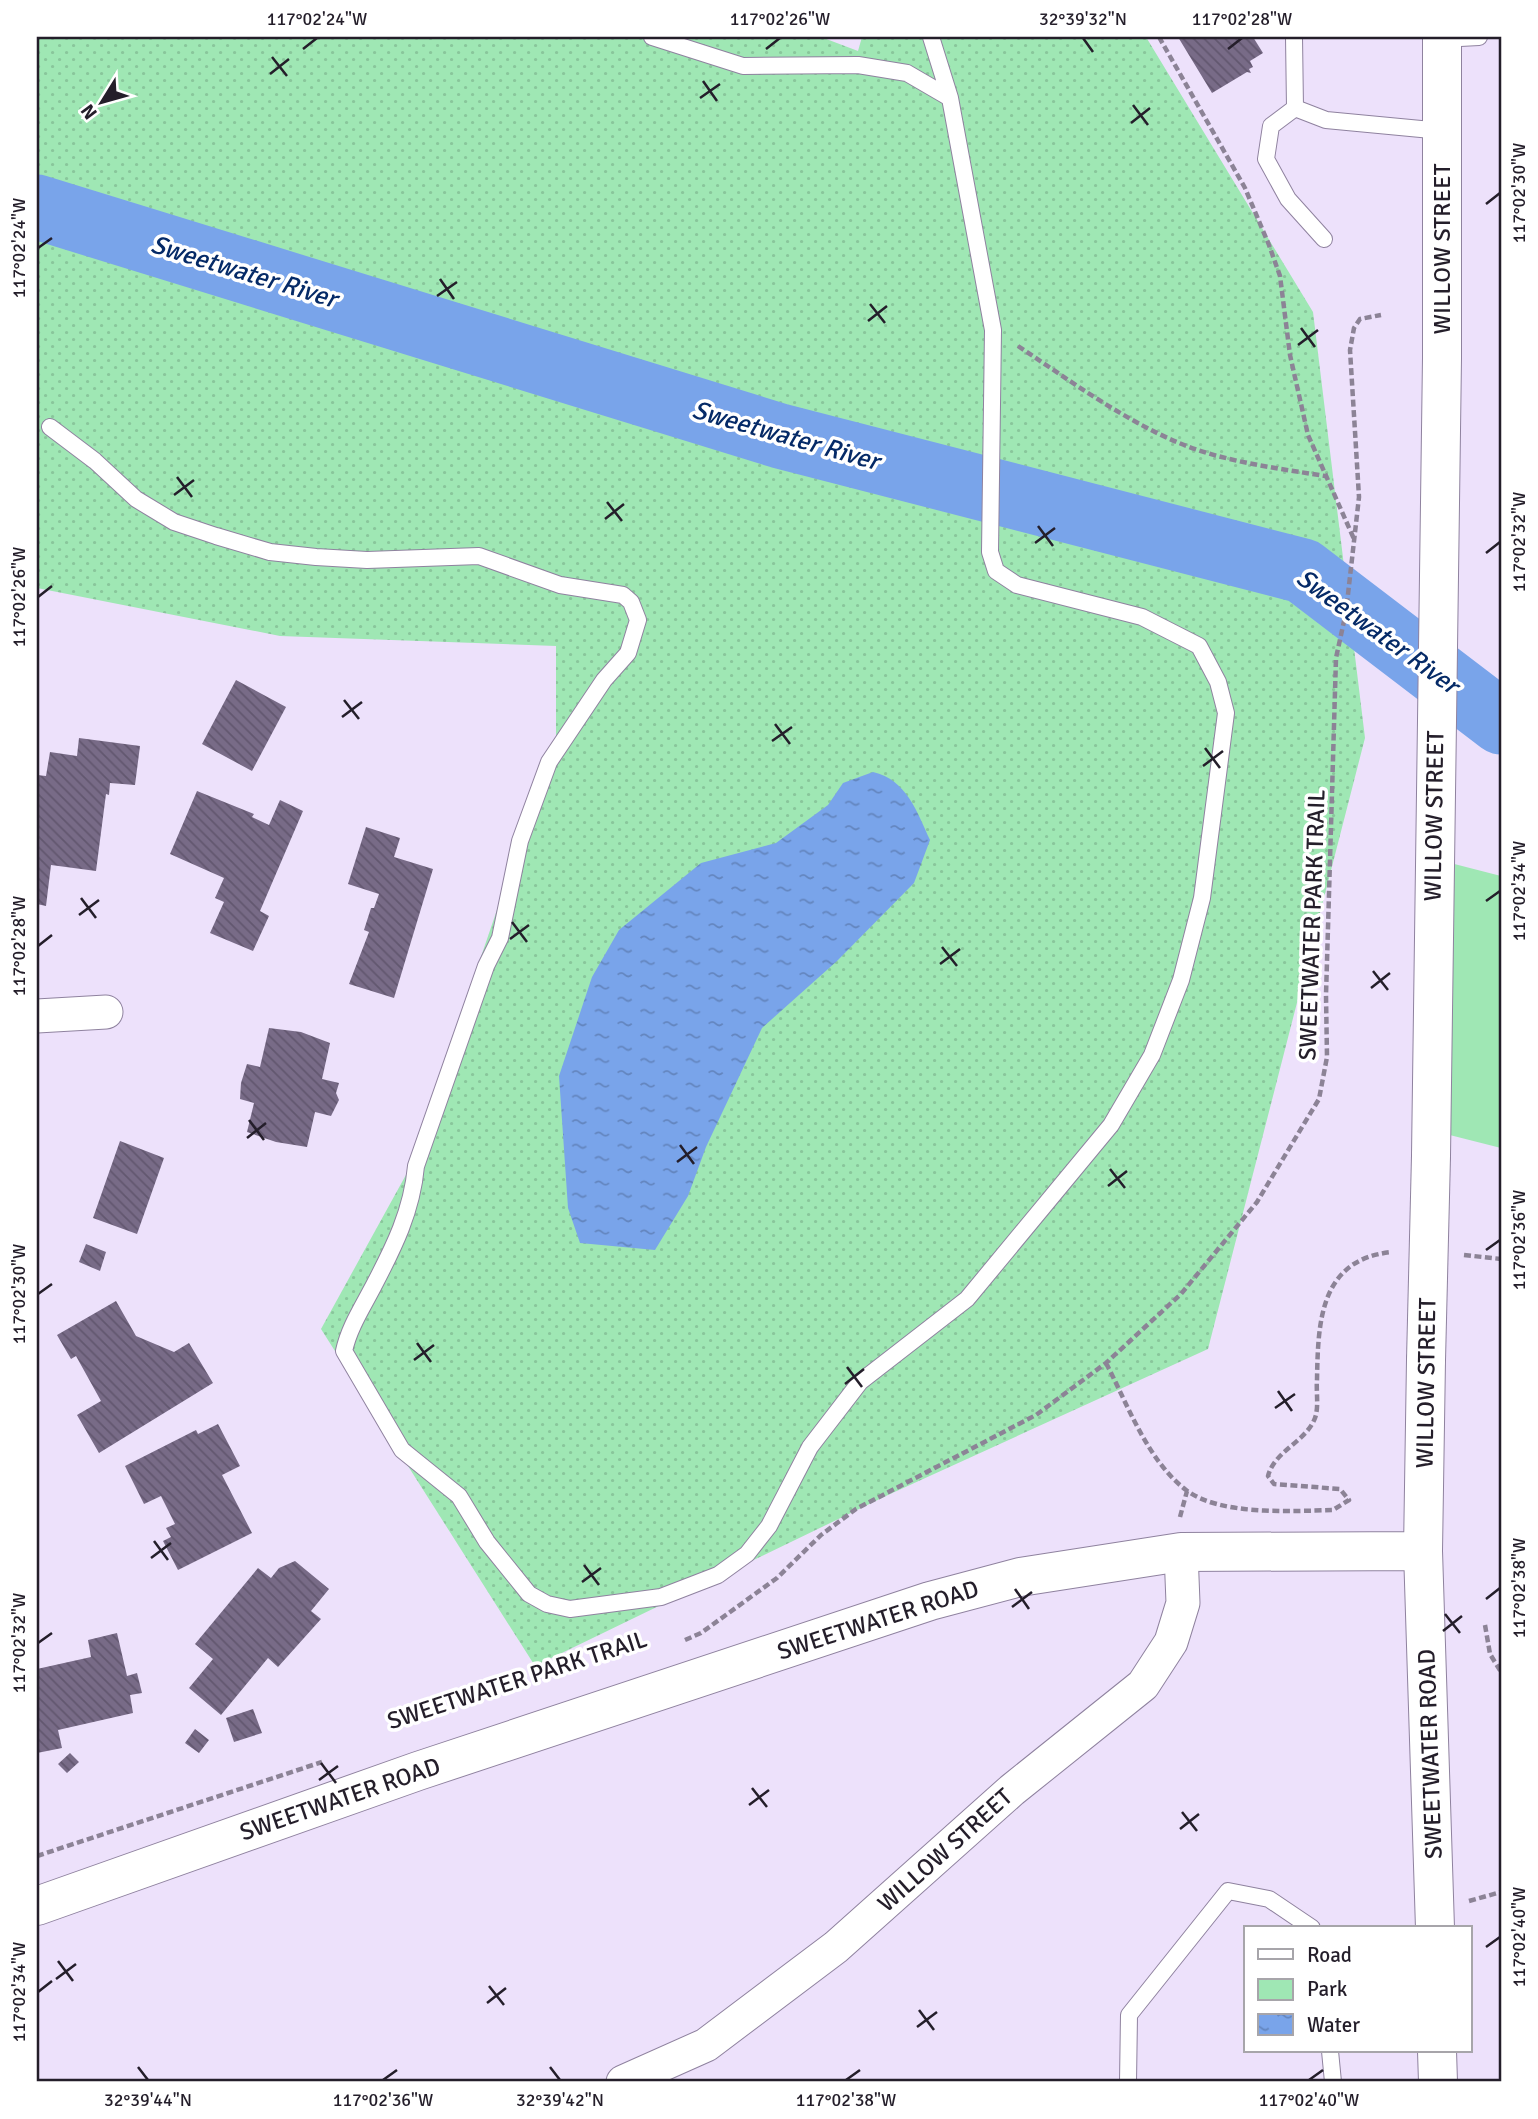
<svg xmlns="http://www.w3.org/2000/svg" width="1538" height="2119" viewBox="0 0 1538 2119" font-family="Signika,sans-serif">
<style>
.grass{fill:url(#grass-dots)}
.park{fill:#9fe7b4}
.water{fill:url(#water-ripples)}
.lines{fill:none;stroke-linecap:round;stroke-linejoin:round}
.river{stroke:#79a4ea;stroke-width:65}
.building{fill:url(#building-back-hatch)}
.service-casing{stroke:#8f829f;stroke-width:18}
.minor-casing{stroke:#8f829f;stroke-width:35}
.secondary-casing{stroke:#8f829f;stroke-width:40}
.path{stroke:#8c8396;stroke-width:4.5;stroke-dasharray:7 3.5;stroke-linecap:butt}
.service{stroke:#fff;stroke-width:16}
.minor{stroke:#fff;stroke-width:33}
.secondary{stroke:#fff;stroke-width:38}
.secondary-bridge-casing{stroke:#8f829f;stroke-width:40;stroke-linecap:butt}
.secondary-bridge{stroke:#fff;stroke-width:38}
.ticks{fill:none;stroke:#241e2a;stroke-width:2.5}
.labels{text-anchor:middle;stroke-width:7;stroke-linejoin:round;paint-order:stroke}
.street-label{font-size:24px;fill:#241e2a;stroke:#fff}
.water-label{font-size:26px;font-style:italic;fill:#052a67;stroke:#fff}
.neatline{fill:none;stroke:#241e2a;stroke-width:2.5}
.ticks-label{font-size:18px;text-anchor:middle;fill:#241e2a}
</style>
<defs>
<pattern id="grass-dots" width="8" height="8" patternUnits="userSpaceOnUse" patternTransform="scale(1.75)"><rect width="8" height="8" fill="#9fe7b4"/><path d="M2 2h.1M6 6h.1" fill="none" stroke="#89c69b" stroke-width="1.8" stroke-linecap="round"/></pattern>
<pattern id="water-ripples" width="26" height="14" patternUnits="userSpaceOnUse" patternTransform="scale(1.75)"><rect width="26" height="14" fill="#79a4ea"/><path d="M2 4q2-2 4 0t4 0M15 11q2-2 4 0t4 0" fill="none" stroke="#6385be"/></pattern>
<pattern id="building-back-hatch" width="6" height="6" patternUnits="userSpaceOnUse" patternTransform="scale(1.75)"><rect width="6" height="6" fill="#786b87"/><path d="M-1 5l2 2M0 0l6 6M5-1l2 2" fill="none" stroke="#62576f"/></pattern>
</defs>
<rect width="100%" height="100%" fill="#ede1fb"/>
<!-- grass -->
<path class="grass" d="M37,37H821L858,51L862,37H1146L1313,312L1365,738L1208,1349L888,1495L535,1666L321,1329L407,1173L457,1027L556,737V646L280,636L37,588Z"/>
<!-- park -->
<path class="park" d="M1431,858L1501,876V1148L1430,1130Z"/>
<!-- water -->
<path class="water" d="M814,423L1316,551L1314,559L807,433Z
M873,772C907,780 917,812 930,840L914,883L837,961L762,1028L706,1147L688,1196L655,1250L580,1243L568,1208L559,1076L592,977L619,930L701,863L776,843L828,805L843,783Z"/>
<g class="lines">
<!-- river -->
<path class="river" d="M37,207L780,436L1303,571L1501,722"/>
</g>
<!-- building -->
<path class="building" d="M1178,37H1253L1263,53L1250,61L1253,67L1249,69L1251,73L1247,72L1212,93Z
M236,680L286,707L252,771L202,744Z
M79,738L140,746L135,785L110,783L109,795L106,794L96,871L51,865L46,906L37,904V775L46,776L50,752L77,756Z
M197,791L254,814L252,817L269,825L280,800L303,811L260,911L269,916L253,951L210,933L224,902L215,898L224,878L170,854Z
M366,827L400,838L394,857L433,869L394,998L349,984L369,932L364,930L371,908H374L379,894L348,884Z
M269,1028L301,1032L330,1043L322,1079L339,1083L336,1093L339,1100L331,1116L315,1112L307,1147L276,1142L247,1132L254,1103L240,1099L241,1083L247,1064L260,1067Z
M120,1141L164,1158L137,1234L93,1218Z
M86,1244L106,1252L100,1271L79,1262Z
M116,1301L136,1336L174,1352L189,1343L213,1383L99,1453L77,1415L101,1401L76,1356L71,1359L57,1335Z
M218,1424L240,1466L222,1475L252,1533L178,1570L163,1541L171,1537L166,1528L175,1524L161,1496L144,1504L125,1466L196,1430L198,1434Z
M295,1561L329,1589L311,1611L321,1619L278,1667L268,1658L221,1715L189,1688L213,1659L195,1644L258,1568L271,1578L279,1568Z
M117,1633L127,1676L137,1673L142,1693L130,1695L133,1713L58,1730L62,1748L37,1753V1669L91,1657L88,1640Z
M253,1709L262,1733L234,1742L226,1718Z
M195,1729L209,1740L199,1753L185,1743Z
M70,1753L79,1762L67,1773L58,1764Z"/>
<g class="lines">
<defs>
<path id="service" d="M652,37L743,66L858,65L907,73L950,98
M1294,37L1295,108
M1441,39L1479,37
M1324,239L1288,199L1266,159L1271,126L1295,108L1326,120L1442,131
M50,427L95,461L136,499L174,522L216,536L270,552L316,557L367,560L479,556L560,585L623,595L631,602L638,620L628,653L604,680L549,762L520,841L500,938L486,966L416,1166C412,1211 394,1247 373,1287C362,1308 349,1328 344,1351L402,1450L459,1496L487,1542L529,1594L547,1604L570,1609L661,1597L718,1575L747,1554L769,1526L810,1447L860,1382L967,1299L1111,1125L1152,1055L1181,980L1202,898L1226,713L1218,682L1199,646L1142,617L1017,585L996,571L990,552L993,330L950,98L931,37
M1330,2051L1333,2082
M1128,2082L1129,2015L1228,1891L1269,1899L1312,1928"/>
<path id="minor" d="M37,1016L106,1012
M623,2082L706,2045L836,1947L1012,1790L1143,1685L1171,1642L1183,1603L1181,1552"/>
<path id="secondary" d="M1431,1156L1442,358V37
M1426,1360L1423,1551L1435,1928
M37,1906L418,1771L930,1601L1020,1577L1181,1552L1423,1551
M1437,2051L1438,2082"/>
</defs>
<!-- service casing -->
<use href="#service" class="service-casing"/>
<!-- minor casing -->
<use href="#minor" class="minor-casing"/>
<!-- secondary casing -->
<use href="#secondary" class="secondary-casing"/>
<!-- path -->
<path class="path" d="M1159,37L1245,188L1269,245L1280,276L1290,355L1308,435L1354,539
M1018,346C1069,380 1122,419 1179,443C1225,462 1276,468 1325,476
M1464,1255L1501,1259
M1106,1363C1128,1405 1147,1460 1186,1490C1220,1516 1292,1511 1333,1510L1349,1500L1340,1489L1274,1484L1268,1476C1275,1450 1306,1442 1315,1418C1319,1407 1316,1392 1317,1380C1318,1321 1320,1259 1392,1252
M1180,1517L1187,1491
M1485,1625L1490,1654L1501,1672
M685,1640L701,1633L777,1578L821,1535L856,1509L1036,1415L1106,1363L1181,1294L1257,1202L1319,1099L1327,1057L1326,995L1336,658L1346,612L1359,497L1350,350L1354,328L1360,319L1381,315
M37,1856L322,1762
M1469,1901L1501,1892"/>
<!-- service -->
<use href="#service" class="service"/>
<!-- minor -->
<use href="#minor" class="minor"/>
<!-- secondary -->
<use href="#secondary" class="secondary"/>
<defs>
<path id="secondary-bridge" d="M1426,1360L1431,1156"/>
</defs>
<!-- secondary-bridge casing -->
<use href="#secondary-bridge" class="secondary-bridge-casing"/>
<!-- secondary-bridge -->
<use href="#secondary-bridge" class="secondary-bridge"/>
</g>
<!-- ticks -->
<path class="ticks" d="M1083,38L1093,52M303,49L317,38M766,49L780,38M1228,49L1242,38M272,57L287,76M270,74L289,59M703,81L717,101M700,98L720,84M1133,105L1148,125M1131,123L1150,108M1486,204L1500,193M38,248L52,238M440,279L454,299M437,296L457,282M870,304L885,323M868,321L887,306M1301,328L1315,347M1298,345L1318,330M177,477L192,497M174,495L194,480M607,502L622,521M605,519L624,504M1038,526L1053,546M1035,543L1055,528M1486,553L1500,542M38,597L52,586M344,700L359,719M342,717L362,702M775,724L790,744M772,741L792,727M1205,748L1220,768M1203,766L1223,751M81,898L96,918M1486,901L1500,891M79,915L99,900M512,922L527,942M510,939L529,925M38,946L52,935M942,947L957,966M940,964L960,949M1373,971L1388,990M1371,988L1390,973M249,1120L264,1140M247,1138L266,1123M680,1145L694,1164M677,1162L697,1147M1110,1169L1125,1188M1108,1186L1127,1171M1486,1250L1500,1240M38,1294L52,1284M417,1343L431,1362M414,1360L434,1345M847,1367L862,1387M845,1384L864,1369M1278,1391L1292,1411M1275,1408L1295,1394M154,1541L168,1560M151,1558L171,1543M584,1565L599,1585M582,1582L601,1568M1015,1589L1029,1609M1486,1599L1500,1588M1012,1607L1032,1592M1445,1614L1460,1633M1443,1631L1462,1616M38,1643L52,1633M321,1763L336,1783M319,1780L338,1766M752,1788L767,1807M749,1805L769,1790M1182,1812L1197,1831M1180,1829L1199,1814M1486,1947L1500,1937M58,1961L73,1981M56,1979L76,1964M489,1986L504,2005M38,1992L52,1981M487,2003L506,1988M919,2010L934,2030M917,2027L937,2012M138,2067L148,2080M550,2067L560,2080M383,2080L397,2070M846,2080L860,2070M1309,2080L1323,2070"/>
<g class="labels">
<!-- street labels -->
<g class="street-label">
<text transform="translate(1442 249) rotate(-90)" y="8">WILLOW STREET</text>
<text transform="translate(1434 816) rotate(-89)" y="8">WILLOW STREET</text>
<text transform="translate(1312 925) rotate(-88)" y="8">SWEETWATER PARK TRAIL</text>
<text transform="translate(1426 1383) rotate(-89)" y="8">WILLOW STREET</text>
<text transform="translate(878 1620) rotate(-18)" y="8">SWEETWATER ROAD</text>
<text transform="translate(517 1680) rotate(-18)" y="8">SWEETWATER PARK TRAIL</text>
<text transform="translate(1430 1754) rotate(-92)" y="8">SWEETWATER ROAD</text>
<text transform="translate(340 1799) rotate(-19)" y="8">SWEETWATER ROAD</text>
<text transform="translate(945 1850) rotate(-42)" y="8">WILLOW STREET</text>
</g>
<!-- water labels -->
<g class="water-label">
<text transform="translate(244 271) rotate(17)" y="9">Sweetwater River</text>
<text transform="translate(786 435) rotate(16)" y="9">Sweetwater River</text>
<text transform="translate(1378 631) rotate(36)" y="9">Sweetwater River</text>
</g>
</g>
<!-- border -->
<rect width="1538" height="2119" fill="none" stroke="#ffffff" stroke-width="77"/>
<!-- legend -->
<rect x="1244" y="1926" width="228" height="126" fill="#ffffff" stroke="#a7a5aa" stroke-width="2"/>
<rect x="1258" y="1949" width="35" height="10" fill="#ffffff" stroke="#a7a5aa" stroke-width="2"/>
<text x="1307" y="1962" font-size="21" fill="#241e2a">Road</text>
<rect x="1258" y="1979" width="35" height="21" fill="#9fe7b4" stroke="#a7a5aa" stroke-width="2"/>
<text x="1307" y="1996" font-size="21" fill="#241e2a">Park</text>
<rect x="1258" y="2014" width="35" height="21" fill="url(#water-ripples)" stroke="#a7a5aa" stroke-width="2"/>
<text x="1307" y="2032" font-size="21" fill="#241e2a">Water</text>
<!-- north arrow -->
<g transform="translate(102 102) rotate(233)" stroke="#ffffff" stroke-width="5" paint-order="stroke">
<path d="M0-5L12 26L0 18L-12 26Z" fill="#241e2a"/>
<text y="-10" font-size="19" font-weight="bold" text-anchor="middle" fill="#241e2a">N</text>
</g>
<rect x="38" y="38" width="1462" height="2042" class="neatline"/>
<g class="ticks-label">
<text x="317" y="25">117°02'24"W</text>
<text x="780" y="25">117°02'26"W</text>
<text x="1083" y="25">32°39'32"N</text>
<text x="1242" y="25">117°02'28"W</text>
<text transform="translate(1519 193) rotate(-90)" y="6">117°02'30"W</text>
<text transform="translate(19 248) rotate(-90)" y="6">117°02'24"W</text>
<text transform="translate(1519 542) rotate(-90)" y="6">117°02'32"W</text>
<text transform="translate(19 597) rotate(-90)" y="6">117°02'26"W</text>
<text transform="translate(1519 891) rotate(-90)" y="6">117°02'34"W</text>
<text transform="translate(19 946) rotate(-90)" y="6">117°02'28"W</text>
<text transform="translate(1519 1240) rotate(-90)" y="6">117°02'36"W</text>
<text transform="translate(19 1294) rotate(-90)" y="6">117°02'30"W</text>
<text transform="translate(1519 1588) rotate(-90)" y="6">117°02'38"W</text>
<text transform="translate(19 1643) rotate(-90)" y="6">117°02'32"W</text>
<text transform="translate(1519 1937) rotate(-90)" y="6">117°02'40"W</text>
<text transform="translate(19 1992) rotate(-90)" y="6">117°02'34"W</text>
<text x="148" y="2106">32°39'44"N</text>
<text x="383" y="2106">117°02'36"W</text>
<text x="560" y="2106">32°39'42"N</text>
<text x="846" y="2106">117°02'38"W</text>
<text x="1309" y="2106">117°02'40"W</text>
</g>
</svg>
